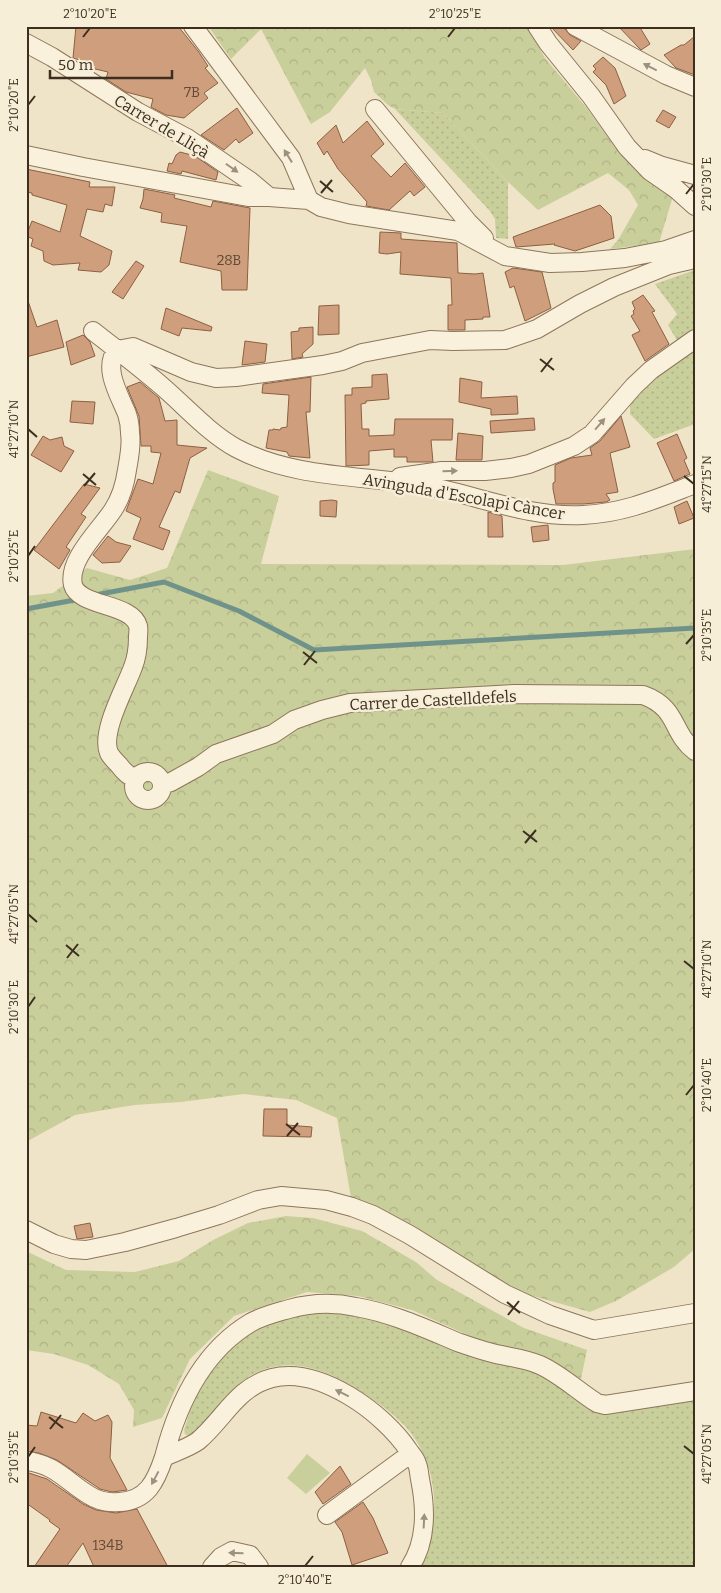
<svg xmlns="http://www.w3.org/2000/svg" width="721" height="1593" viewBox="0 0 721 1593" font-family="Bitter,serif">
<style>
.grass{fill:url(#grass-dots)}
.forest{fill:url(#forest-crowns)}
.garden{fill:#c9cf9b}
.lines{fill:none;stroke-linecap:round;stroke-linejoin:round}
.stream{stroke:#6f938a;stroke-width:5}
.building{fill:#cf9f7d;stroke:#8d5f41}
.street-casing{stroke:#8d765c;stroke-width:20}
.street{stroke:#faf1dc;stroke-width:18}
.oneway{fill:#9c907e}
.ticks{fill:none;stroke:#3d2e20;stroke-width:2}
.labels{text-anchor:middle;stroke-width:5;stroke-linejoin:round;paint-order:stroke}
.number-label{font-size:14px;fill:#624a37}
.street-label{font-size:16px;fill:#3d2e20;stroke:#f7eed8}
.neatline{fill:none;stroke:#3d2e20;stroke-width:2}
.ticks-label{font-size:12px;text-anchor:middle;fill:#3d2e20}
</style>
<defs>
<pattern id="grass-dots" width="8" height="8" patternUnits="userSpaceOnUse" patternTransform="scale(1.25)"><rect width="8" height="8" fill="#c9cf9b"/><path d="M2 2h.1M6 6h.1" fill="none" stroke="#aeb285" stroke-width="1.8" stroke-linecap="round"/></pattern>
<pattern id="forest-crowns" width="20" height="18" patternUnits="userSpaceOnUse" patternTransform="scale(1.25)"><rect width="20" height="18" fill="#c9cf9b"/><path d="M2 6a3 3 0 1 1 6 0M12 15a3 3 0 1 1 6 0" fill="none" stroke="#aeb285"/></pattern>
</defs>
<rect width="100%" height="100%" fill="#f0e4c8"/>
<!-- grass -->
<path class="grass" d="M395,109L443,113L508,182V239L496,238L495,219L489,210Z
M695,270V330L678,342L668,325L677,314L655,284Z
M695,349V424L654,439L630,414V404L671,365Z
M318,1310L358,1314L537,1371L591,1409L599,1413L608,1414L695,1397V1567H421C441,1521 440,1466 406,1427C391,1411 371,1398 352,1386C325,1370 296,1359 265,1369C242,1377 227,1394 213,1412C206,1422 200,1431 190,1437L185,1434L184,1430L196,1392L212,1365L255,1327Z"/>
<!-- forest -->
<path class="forest" d="M208,26H527L545,58L585,106L620,154L643,174L673,196L659,243L610,249L618,240L638,205L629,190L608,173L538,210L508,182L443,113L395,109L388,105L374,92L371,80L365,68L330,112L311,124L261,29L231,59Z
M208,470L279,496L261,564L563,565L695,549V1249L674,1267L616,1301L590,1312L526,1294L351,1198L337,1118L296,1100L244,1094L181,1102L134,1105L75,1115L26,1142V596L53,593L87,568L130,580L167,568Z
M286,1216L313,1218L362,1231L416,1262L437,1280L524,1328L587,1350L581,1379L544,1356L481,1341L412,1310L358,1296L307,1292L234,1316L190,1359L162,1418L133,1427L134,1410L119,1384L88,1365L54,1354L26,1350V1251L66,1270L135,1272L179,1261L213,1240L248,1223Z"/>
<!-- garden -->
<path class="garden" d="M307,1454L330,1473L306,1494L287,1478Z"/>
<g class="lines">
<!-- stream -->
<path class="stream" d="M95,595L164,582L239,611L314,650L695,628
M26,609L80,599"/>
</g>
<!-- building -->
<path class="building" d="M76,26H178L198,51L208,66L205,68L218,83L204,93L208,98L184,118L166,115L151,107L153,99L126,92L106,79L108,72L91,68V65L82,63L83,61L73,58Z
M550,26H561L565,29L570,35L581,41L573,50Z
M618,26H639L650,44L641,50L639,48Z
M695,36V75L676,68L664,55L681,45H684Z
M603,57L615,68L626,96L614,104L606,85L593,72L596,69L593,66Z
M237,108L253,133L239,143L236,139L224,150L201,135Z
M663,110L676,117L669,128L656,121Z
M367,121L384,144L371,156L391,177L405,163L425,187L414,196L410,191L389,210L366,206L367,202L338,169L327,151L324,155L317,143L336,125L343,143Z
M180,152L195,156L218,172L216,180L182,171L181,174L167,171L169,163L172,164L176,155Z
M26,169L90,182L89,187H115L112,206L105,204L103,212L87,209L80,236L112,251L109,265L101,272L78,270L80,263L53,265L44,261L43,251L31,246L33,239L26,236L32,221L60,232L67,205L32,195V193L26,192Z
M144,189L175,195L174,198L211,207L213,201L250,208L247,290H222L221,271L180,262L187,226L161,222L162,213L140,208L143,199Z
M600,205L611,216L614,238L575,251L554,245L555,244L516,247L513,237Z
M380,232L401,233V239L457,243L458,273L475,274L483,273L490,317H483V319L465,320V330H448V305H452L451,278L400,274L401,252L387,254L379,253Z
M136,261L144,266L123,299L112,292Z
M513,268L542,272L551,308L525,321L514,286L510,288L505,272Z
M643,295L655,311L652,312L669,344L645,361L632,335L640,331L631,316L634,314L633,311L635,309L632,302Z
M26,301H28L37,327L57,320L64,347L26,357Z
M339,305V334L318,335L319,306Z
M166,308L212,327L211,331L182,328L179,336L161,329Z
M313,327V344L302,354L303,357L292,359L291,332L299,331V328Z
M83,335L90,342L95,356L71,365L66,342Z
M245,341L267,344L265,362L242,365Z
M387,374L389,399L366,401V403L361,404L362,429H369V436L394,435L395,419H453L452,440H431L433,462H407V457H394V449L369,451V465L346,466L345,395H352V388L372,387V375Z
M311,377L310,412H306L310,458L289,456L287,452L266,448L269,430H273V429L280,430L281,428L287,427L289,395L262,393L263,384Z
M460,378L482,382L481,398L517,396L518,414L491,415V409L459,402Z
M140,382L159,398L165,421L177,420V445L207,448L190,458L180,493L175,491L159,527L170,531L163,550L133,539L141,518L126,511L138,479L153,484L161,453L151,452V446H141L139,416L127,387Z
M72,401L95,402L93,424L70,422Z
M621,416L630,447L610,453L618,492L606,494L610,500L606,502L583,504H556L553,489V483L555,482V465L571,458L592,455L590,448L600,441Z
M534,418L535,430L491,433L490,421Z
M458,433L483,436L482,460H456Z
M677,434L687,458L684,460L690,474L674,481L657,443Z
M43,436L50,440L62,437L64,446L74,451L61,472L31,455Z
M84,484L100,488L81,514L86,517L66,547L70,550L59,569L34,550Z
M332,500L337,501L336,517L320,516V501Z
M687,501L694,518L679,524L674,507Z
M488,512L502,516L503,537H488Z
M548,525L549,540L533,542L531,527Z
M108,536L116,542L131,546L120,562L102,563L93,555Z
M264,1109H287V1125L312,1127L311,1137L263,1136Z
M90,1223L93,1237L77,1239L74,1226Z
M41,1412L76,1423L83,1413L95,1421L108,1415L112,1422L110,1458L127,1490L112,1492L100,1489L57,1460L39,1453L26,1451V1425L37,1426Z
M340,1466L351,1484L323,1504L315,1492Z
M26,1472L47,1479L83,1504L96,1510L116,1513L137,1509L168,1567H94L83,1543L66,1567H34L60,1529L49,1521L50,1520L26,1503Z
M363,1502L373,1518L388,1553L352,1565L342,1532L335,1522Z"/>
<g class="lines">
<defs>
<path id="street" d="M193,26L291,158L309,200
M537,26L548,43L591,96L627,147L650,171L676,189L695,206
M575,26L666,75L695,87
M26,43L52,57L138,112L187,138L250,181L269,197
M375,109L468,222L484,238
M26,155L83,167L248,197H269L309,200L321,207L349,214L458,231L505,256L550,263L582,262L625,258L666,250L695,240
M645,159L662,166L695,175
M93,331C117,350 141,368 164,388C187,408 209,433 236,448C294,479 364,475 428,486C479,496 529,518 583,515C625,513 656,499 695,484
M117,350L133,347L191,372L216,378L236,377L323,365L342,361L362,353L430,340L453,341L505,340L537,329L580,304L614,287L669,265L695,259
M117,350C102,368 120,396 127,414C129,420 130,427 130,433C132,445 129,458 127,470C125,484 121,498 113,510C101,529 67,560 73,585C79,607 132,603 138,626C139,629 138,634 138,637C138,647 137,657 133,667C126,687 100,732 109,753C111,757 116,762 119,765C124,772 128,776 136,779
M400,477L442,471H485L511,468L529,464L574,446L592,434L634,386L651,370L695,339
M134 786a14 14 0 1 1 28 0a14 14 0 1 1-28 0Z
M162,785L171,782L198,767L216,754L273,734L294,720L322,710L350,703L514,694L643,695C679,708 671,733 695,751
M26,1230L54,1244L71,1249L86,1250L125,1242L176,1228L219,1215L258,1200L281,1196L326,1200L352,1207L373,1215L410,1235L505,1294L550,1315L594,1330L695,1313
M164,1457C177,1406 202,1352 250,1323C262,1316 275,1313 289,1309C311,1303 333,1302 356,1307C392,1313 426,1329 460,1343C472,1347 483,1351 496,1354C510,1357 526,1359 540,1365C560,1374 578,1391 597,1403L605,1405L695,1391
M26,1461C55,1464 66,1481 89,1495C98,1501 108,1503 119,1502C147,1501 156,1481 164,1457C175,1452 188,1448 198,1441C224,1419 237,1387 272,1378C320,1366 384,1413 409,1451C412,1455 416,1459 417,1464C419,1468 419,1474 420,1479C426,1508 427,1541 410,1567
M327,1515L402,1460
M212,1567L221,1557L232,1551L250,1555L259,1567"/>
</defs>
<!-- street casing -->
<use href="#street" class="street-casing"/>
<!-- street -->
<use href="#street" class="street"/>
</g>
<!-- one-way arrows -->
<defs><path id="oneway-solid" d="M-6-.8H1V-3.2L6.5 0L1 3.2V.8H-6Z" transform="scale(1.25)"/></defs>
<g class="oneway">
<use href="#oneway-solid" transform="translate(650 67) rotate(-153)"/>
<use href="#oneway-solid" transform="translate(288 156) rotate(-122)"/>
<use href="#oneway-solid" transform="translate(232 168) rotate(35)"/>
<use href="#oneway-solid" transform="translate(600 424) rotate(-49)"/>
<use href="#oneway-solid" transform="translate(450 471) rotate(-1)"/>
<use href="#oneway-solid" transform="translate(342 1393) rotate(-154)"/>
<use href="#oneway-solid" transform="translate(155 1478) rotate(118)"/>
<use href="#oneway-solid" transform="translate(424 1521) rotate(-87)"/>
<use href="#oneway-solid" transform="translate(236 1553) rotate(-179)"/>
</g>
<!-- ticks -->
<path class="ticks" d="M83,37L90,28M448,37L455,28M28,105L35,96M320,181L333,192M321,193L332,180M686,194L694,184M540,359L554,370M541,372L552,358M28,429L37,437M83,474L96,485M684,476L694,484M84,486L95,473M28,556L35,546M686,644L694,635M303,652L317,663M304,665L315,651M523,831L537,842M525,843L536,830M28,914L37,922M66,945L79,956M67,958L78,944M684,961L694,969M28,1007L35,997M686,1095L694,1085M286,1124L300,1135M287,1136L298,1123M507,1302L520,1313M508,1315L519,1301M49,1417L63,1428M50,1429L61,1415M684,1446L694,1454M28,1457L35,1447M305,1566L313,1556"/>
<g class="labels">
<!-- number labels -->
<g class="number-label">
<text x="192" y="97">7B</text>
<text x="229" y="265">28B</text>
<text x="108" y="1550">134B</text>
</g>
<!-- street labels -->
<g class="street-label">
<text transform="translate(162 126) rotate(31)" y="6">Carrer de Lliçà</text>
<text transform="translate(464 496) rotate(10)" y="6">Avinguda d'Escolapi Càncer</text>
<text transform="translate(433 700) rotate(-3)" y="6">Carrer de Castelldefels</text>
</g>
</g>
<!-- border -->
<rect width="721" height="1593" fill="none" stroke="#f7eed8" stroke-width="55"/>
<!-- scale -->
<path d="M50 70v8h122v-8" fill="none" stroke="#3d2e20" stroke-width="2.5"/>
<text x="58" y="70" font-size="15" fill="#3d2e20" stroke="#f7eed8" stroke-width="4" paint-order="stroke">50 m</text>
<rect x="28" y="28" width="666" height="1538" class="neatline"/>
<g class="ticks-label">
<text x="90" y="18">2°10'20"E</text>
<text x="455" y="18">2°10'25"E</text>
<text transform="translate(14 105) rotate(-90)" y="4">2°10'20"E</text>
<text transform="translate(707 184) rotate(-90)" y="4">2°10'30"E</text>
<text transform="translate(14 429) rotate(-90)" y="4">41°27'10"N</text>
<text transform="translate(707 484) rotate(-90)" y="4">41°27'15"N</text>
<text transform="translate(14 556) rotate(-90)" y="4">2°10'25"E</text>
<text transform="translate(707 635) rotate(-90)" y="4">2°10'35"E</text>
<text transform="translate(14 914) rotate(-90)" y="4">41°27'05"N</text>
<text transform="translate(707 969) rotate(-90)" y="4">41°27'10"N</text>
<text transform="translate(14 1007) rotate(-90)" y="4">2°10'30"E</text>
<text transform="translate(707 1085) rotate(-90)" y="4">2°10'40"E</text>
<text transform="translate(707 1454) rotate(-90)" y="4">41°27'05"N</text>
<text transform="translate(14 1457) rotate(-90)" y="4">2°10'35"E</text>
<text x="305" y="1584">2°10'40"E</text>
</g>
</svg>
